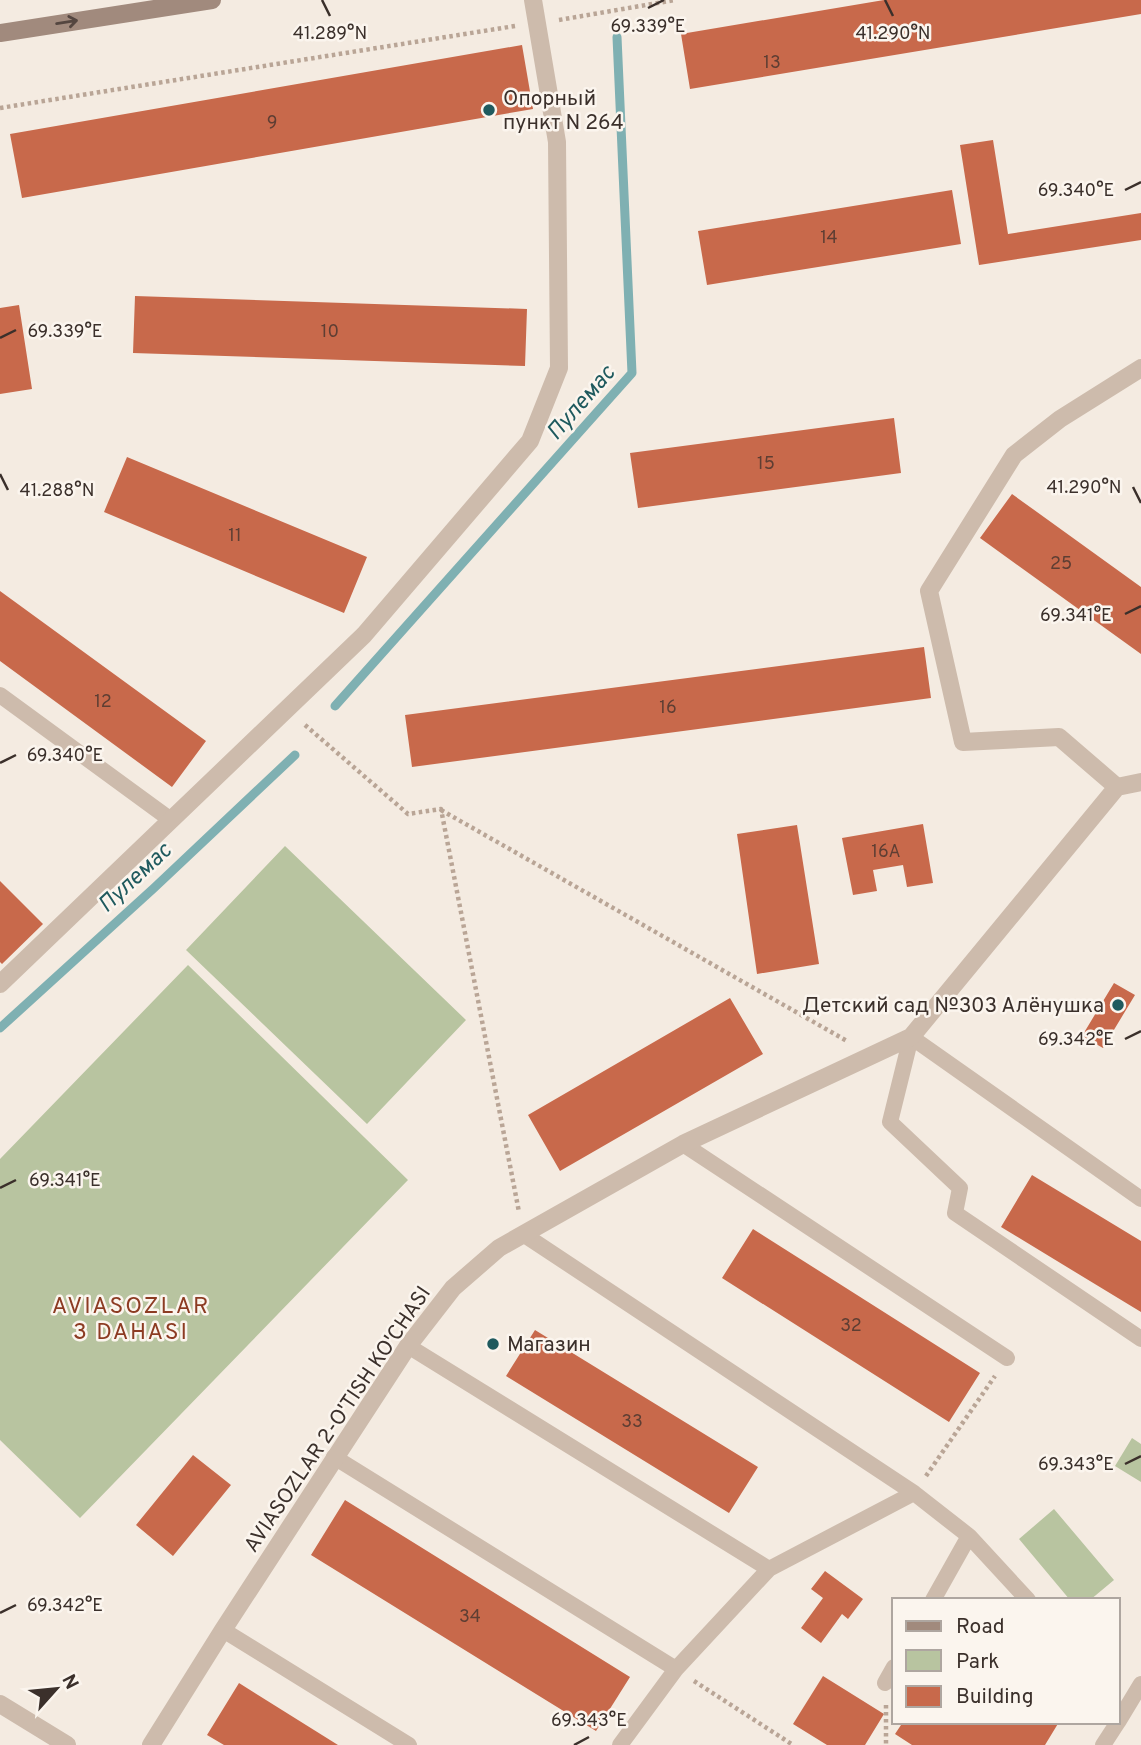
<svg xmlns="http://www.w3.org/2000/svg" width="1141" height="1745" viewBox="0 0 1141 1745" font-family="Overpass,sans-serif">
<style>
.green{fill:#b8c4a0}
.lines{fill:none;stroke-linecap:round;stroke-linejoin:round}
.stream{stroke:#7fb0b2;stroke-width:9}
.building{fill:#c8694b}
.path{stroke:#b9a596;stroke-width:4.5;stroke-dasharray:3.5 3.5;stroke-linecap:butt}
.service{stroke:#cdbbac;stroke-width:16}
.minor{stroke:#cdbbac;stroke-width:18}
.secondary{stroke:#a18a7d;stroke-width:18}
.oneway{stroke:#544640}
.ticks{fill:none;stroke:#3b302b;stroke-width:2.5}
.poi-dot{fill:#1f5a5e;stroke:#fbf5ee;stroke-width:2.5}
.labels{text-anchor:middle;stroke-width:5;stroke-linejoin:round;paint-order:stroke}
.number-label{font-size:18px;fill:#5e3e33}
.poi-label{font-size:21px;fill:#3b302b;stroke:#fbf5ee;text-anchor:start}
.street-label{font-size:21px;fill:#3b302b;stroke:#fbf5ee}
.water-label{font-size:23px;font-style:italic;fill:#1f5a5e;stroke:#fbf5ee}
.neighbourhood-label{font-size:23px;letter-spacing:2px;fill:#8c3b22;stroke:#fbf5ee}
.ticks-label{font-size:18px;text-anchor:middle;fill:#3b302b;stroke:#fbf5ee;stroke-width:5;stroke-linejoin:round;paint-order:stroke}
</style>
<rect width="100%" height="100%" fill="#f4ebe1"/>
<!-- green -->
<path class="green" d="M285,846L466,1020L367,1124L186,950Z
M188,965L408,1180L80,1518L0,1440V1159Z
M1132,1438L1141,1444V1482L1115,1466Z
M1054,1509L1114,1580L1090,1600H1070L1019,1539Z"/>
<g class="lines">
<!-- stream -->
<path class="stream" d="M335,706L632,373L617,37
M0,1028L154,888L295,755"/>
</g>
<!-- building -->
<path class="building" d="M884,0H1141V14L690,89L681,34Z
M522,45L533,109L22,198L10,134Z
M993,140L1008,234L1141,213V240L979,265L960,145Z
M952,190L961,244L707,285L698,231Z
M135,296L527,309L525,366L133,353Z
M19,305L32,389L0,394V308Z
M894,418L901,473L638,508L630,453Z
M127,457L367,557L344,613L104,512Z
M1012,494L1141,587V654L980,538Z
M0,591L206,741L172,787L0,661Z
M924,647L931,698L412,767L405,715Z
M923,824L933,883L907,887L903,865L873,870L877,891L853,895L842,838Z
M797,825L819,964L757,974L737,834Z
M0,881L43,924L2,964L0,962Z
M1114,983L1135,995L1103,1048L1082,1036Z
M730,998L763,1054L560,1171L528,1115Z
M1032,1175L1141,1241V1312L1001,1227Z
M753,1229L980,1373L949,1422L722,1278Z
M535,1330L758,1467L729,1513L506,1376Z
M193,1455L231,1485L173,1556L136,1525Z
M345,1500L630,1677L596,1731L311,1555Z
M825,1571L863,1599L848,1619L842,1614L821,1643L801,1628L823,1598L811,1589Z
M823,1676L884,1714L865,1745H827L793,1724Z
M239,1683L338,1745H224L207,1735Z
M903,1722H1059L1045,1745H912L895,1734Z"/>
<g class="lines">
<!-- path -->
<path class="path" d="M559,20L675,0
M0,108L515,26
M305,725L408,814L441,809L519,1212
M441,810L847,1041
M926,1476L995,1376
M694,1681L793,1745
M886,1705V1745"/>
<!-- service -->
<path class="service" d="M0,695L171,820
M683,1144L1007,1358
M1141,1199L911,1037L890,1122L960,1188L955,1213L1141,1339
M523,1234L914,1493L969,1536L1028,1600
M408,1346L769,1569
M334,1457L676,1669
M933,1600L969,1536
M223,1630L409,1745
M885,1683L894,1667
M1118,1722L1141,1684
M620,1745L676,1669L769,1569L914,1493
M1103,1745L1118,1722"/>
<!-- minor -->
<path class="minor" d="M1117,787L1059,737L963,742L929,591L1014,455L1060,419L1141,368
M0,984L364,635L530,441L559,368L557,142L533,0
M0,1704L67,1745
M151,1745L223,1630L408,1346L453,1288L499,1248L683,1144L911,1037L1117,787L1141,782"/>
<!-- secondary -->
<path class="secondary" d="M0,33L212,0"/>
</g>
<!-- one-way arrows -->
<defs><path id="oneway-shaft" d="M-6 0H5M1.5-3L5.5 0L1.5 3" fill="none" stroke-width="1.6" stroke-linecap="round" stroke-linejoin="round" transform="scale(1.75)"/></defs>
<use class="oneway" href="#oneway-shaft" transform="translate(67 22) rotate(-9)"/>
<!-- ticks -->
<path class="ticks" d="M322,0L330,16M885,0L893,16M648,8L664,0M1125,190L1141,182M0,338L16,330M0,474L8,490M1133,487L1141,503M1125,614L1141,606M0,763L16,755M1125,1039L1141,1031M0,1188L16,1180M1125,1464L1141,1456M0,1613L16,1605M574,1745L589,1737"/>
<!-- markers -->
<g class="poi-dot">
<circle cx="489" cy="110" r="7"/>
<circle cx="1118" cy="1005" r="7"/>
<circle cx="493" cy="1344" r="7"/>
</g>
<g class="labels">
<!-- number labels -->
<g class="number-label">
<text x="772" y="68">13</text>
<text x="272" y="128">9</text>
<text x="829" y="243">14</text>
<text x="330" y="337">10</text>
<text x="766" y="469">15</text>
<text x="235" y="541">11</text>
<text x="1061" y="569">25</text>
<text x="103" y="707">12</text>
<text x="668" y="713">16</text>
<text x="886" y="857">16А</text>
<text x="851" y="1331">32</text>
<text x="632" y="1427">33</text>
<text x="470" y="1622">34</text>
</g>
<!-- poi labels -->
<g class="poi-label">
<text x="503" y="105">Опорный<tspan x="503" dy="24">пункт N 264</tspan></text>
<text x="1104" y="1012" text-anchor="end">Детский сад №303 Алёнушка</text>
<text x="507" y="1351">Магазин</text>
</g>
<!-- street labels -->
<g class="street-label">
<text transform="translate(337 1419) rotate(-56)" y="7">AVIASOZLAR 2-O'TISH KO'CHASI</text>
</g>
<!-- water labels -->
<g class="water-label">
<text transform="translate(580 402) rotate(-49)" y="8">Пулемас</text>
<text transform="translate(134 877) rotate(-43)" y="8">Пулемас</text>
</g>
<!-- neighbourhood labels -->
<g class="neighbourhood-label">
<text x="131" y="1313">AVIASOZLAR<tspan x="131" dy="26">3 DAHASI</tspan></text>
</g>
</g>
<g class="ticks-label">
<text x="648" y="32">69.339°E</text>
<text x="330" y="39">41.289°N</text>
<text x="893" y="39">41.290°N</text>
<text x="1076" y="196">69.340°E</text>
<text x="65" y="337">69.339°E</text>
<text x="1084" y="493">41.290°N</text>
<text x="57" y="496">41.288°N</text>
<text x="1076" y="621">69.341°E</text>
<text x="65" y="761">69.340°E</text>
<text x="1076" y="1045">69.342°E</text>
<text x="65" y="1186">69.341°E</text>
<text x="1076" y="1470">69.343°E</text>
<text x="65" y="1611">69.342°E</text>
<text x="589" y="1726">69.343°E</text>
</g>
<!-- legend -->
<rect x="892" y="1598" width="228" height="126" fill="#fbf5ee" stroke="#aea6a0" stroke-width="2"/>
<rect x="906" y="1621" width="35" height="10" fill="#a18a7d" stroke="#aea6a0" stroke-width="2"/>
<text x="956" y="1633" font-size="21" fill="#3b302b">Road</text>
<rect x="906" y="1650" width="35" height="21" fill="#b8c4a0" stroke="#aea6a0" stroke-width="2"/>
<text x="956" y="1668" font-size="21" fill="#3b302b">Park</text>
<rect x="906" y="1686" width="35" height="21" fill="#c8694b" stroke="#aea6a0" stroke-width="2"/>
<text x="956" y="1703" font-size="21" fill="#3b302b">Building</text>
<!-- north arrow -->
<g transform="translate(56 1689) rotate(63)" stroke="#fbf5ee" stroke-width="5" paint-order="stroke">
<path d="M0-5L12 26L0 18L-12 26Z" fill="#3b302b"/>
<text y="-10" font-size="19" font-weight="bold" text-anchor="middle" fill="#3b302b">N</text>
</g>
</svg>
